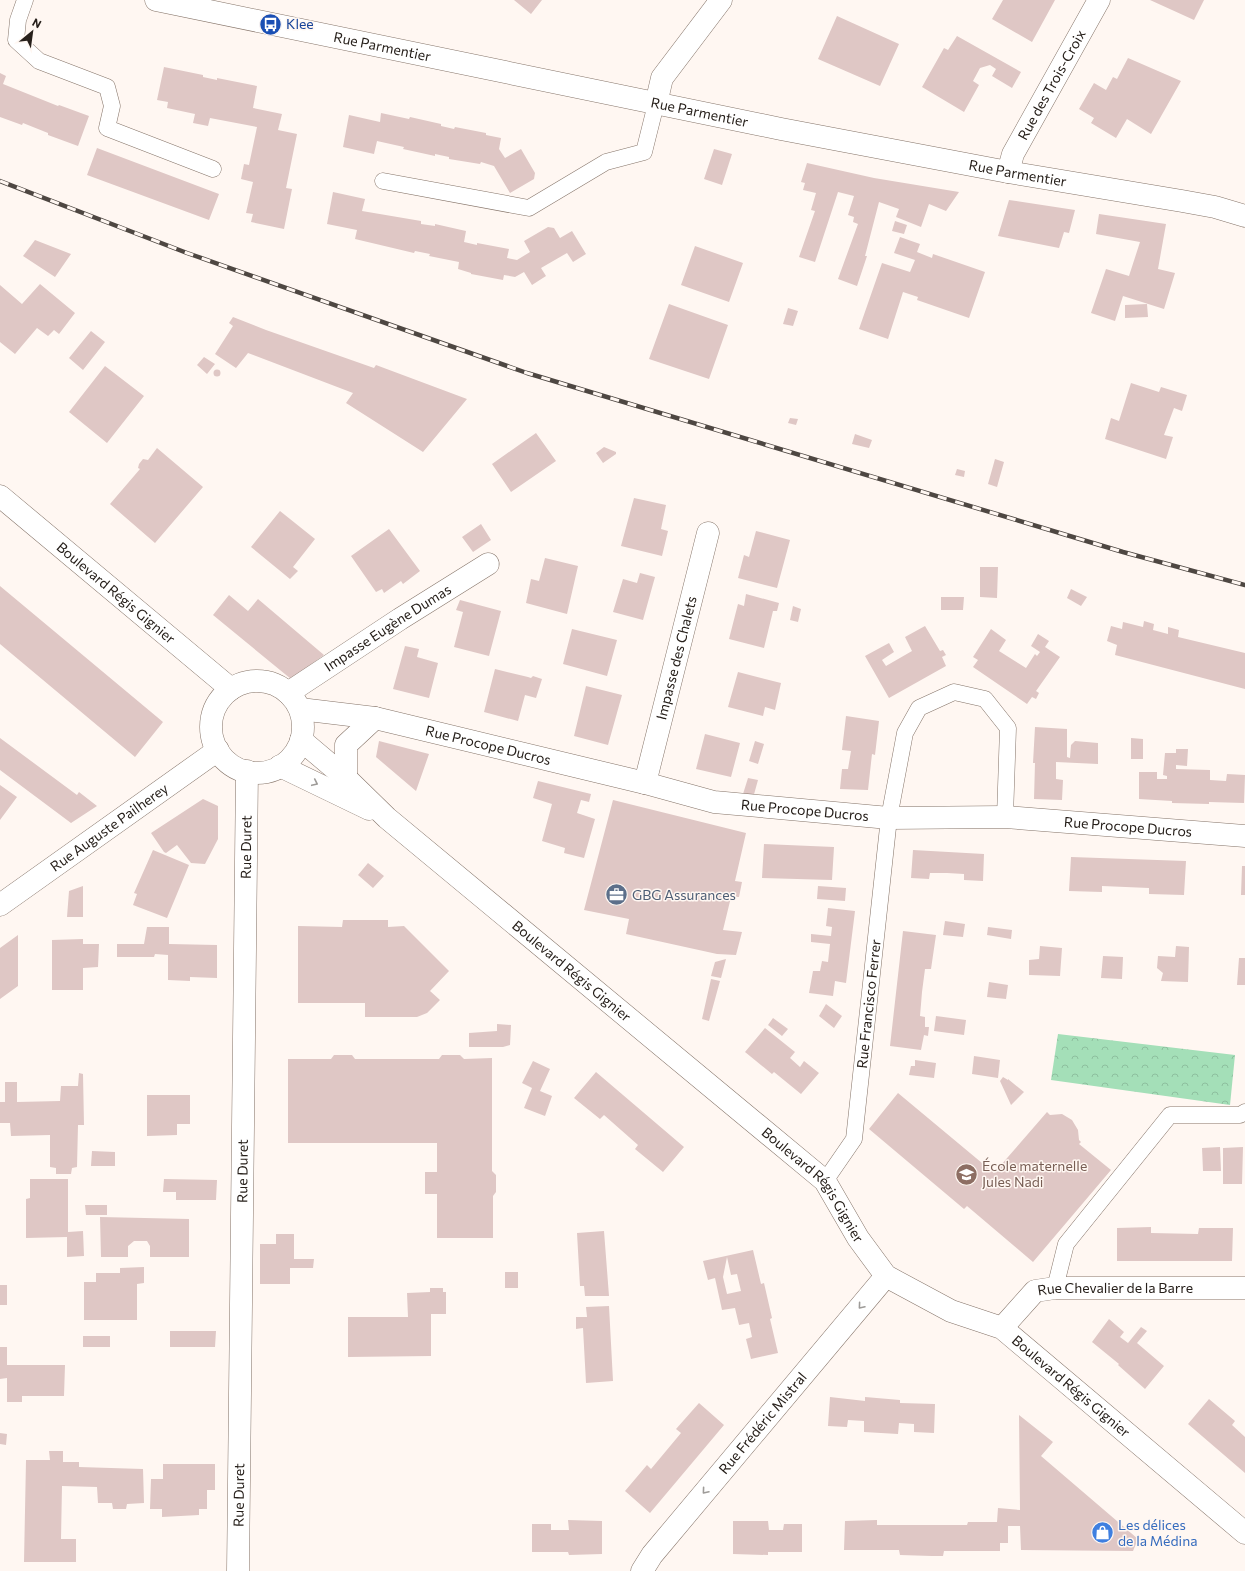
<svg xmlns="http://www.w3.org/2000/svg" width="1245" height="1571" viewBox="0 0 1245 1571" font-family="Commissioner,sans-serif">
<style>
.park{fill:url(#park-crowns)}
.building{fill:#dfc7c5;fill-rule:evenodd}
.lines{fill:none;stroke-linecap:round;stroke-linejoin:round}
.lane-casing{stroke:#857469;stroke-width:17}
.street-casing{stroke:#857469;stroke-width:23}
.lane{stroke:#fff;stroke-width:16}
.street{stroke:#fff;stroke-width:22}
.rail-casing{stroke:#4e4742;stroke-width:4.5}
.rail{stroke:#fff7f2;stroke-width:3;stroke-dasharray:9;stroke-linecap:butt}
.oneway{stroke:#9e9b98}
.labels{text-anchor:middle;stroke-width:3;stroke-linejoin:round;paint-order:stroke}
.transit-label{font-size:14px;fill:#164399;stroke:#fff7f2;text-anchor:start}
.street-label{font-size:14px;fill:#27201b;stroke:#fff7f2}
.service-label{font-size:14px;fill:#4e5e75;stroke:#fff7f2;text-anchor:start}
.education-label{font-size:14px;fill:#785e54;stroke:#fff7f2;text-anchor:start}
.shop-label{font-size:14px;fill:#366cbe;stroke:#fff7f2;text-anchor:start}
</style>
<defs>
<pattern id="park-crowns" width="20" height="18" patternUnits="userSpaceOnUse"><rect width="20" height="18" fill="#a4dfb8"/><path d="M2 6a3 3 0 1 1 6 0M12 15a3 3 0 1 1 6 0" fill="none" stroke="#8dbf9e"/></pattern>
</defs>
<rect width="100%" height="100%" fill="#fff7f2"/>
<!-- park -->
<path class="park" d="M1058,1034L1235,1055L1230,1105L1051,1080Z"/>
<!-- building -->
<path class="building" d="M514,0H542L531,14Z
M1003,0H1055L1032,42L992,19Z
M1150,0H1204L1194,20Z
M837,16L899,44L880,86L818,59Z
M957,36L1021,72L1012,88L992,76L996,69L990,65L980,68L973,81L979,85L964,112L922,87L944,48L948,50Z
M1128,58L1181,81L1151,134L1127,119L1116,138L1091,123L1094,118L1079,109L1094,83L1106,90L1113,77L1117,79Z
M164,67L203,75V77L217,80V78L257,86L253,108L282,114L278,130L297,134L286,188L292,189L284,229L251,222L253,214L246,213L253,182L241,179L244,164L249,165L257,127L210,118L208,126L193,123L195,114L167,108L168,102L157,100Z
M0,73L6,76L3,84L58,106L59,105L89,116L78,146L48,135V133L23,123L22,125L0,117Z
M381,113L409,119L410,117L441,124V126L454,129L455,127L486,133V135L501,138L499,149L505,158L521,149L535,173L534,179L510,193L494,166L481,162L480,164L449,159V157L435,154V156L403,149L404,147L377,141L374,154L343,147L349,115L380,122Z
M97,148L219,194L209,220L87,175Z
M714,149L732,154L722,185L704,179Z
M807,163L874,178L959,192L946,211L929,204L921,227L896,217L899,209L879,202L865,256H867L857,286L838,279L858,224L853,222L854,217L848,215L854,196L838,192L815,262L799,257L815,211L811,210L816,193L803,190L805,183L801,182Z
M333,192L365,199L362,211L421,221V224L435,226V224L466,231L464,242L477,245V243L509,249L507,258L517,260L530,252L524,241L548,227L554,228L560,238L572,231L586,254L573,262L567,253L541,268L546,276L532,285L524,272L515,277L504,275L503,280L471,274V273L458,269L459,262L429,256L430,254L415,251L414,253L355,239L357,230L327,224Z
M1009,200L1075,210L1069,233L1064,232L1059,248L998,236Z
M1099,214L1166,224L1158,269L1175,273L1164,309L1123,296L1115,321L1091,313L1106,269L1129,276L1140,242L1096,234Z
M895,221L907,225L904,234L892,231Z
M900,237L920,244L917,252L932,258L933,254L985,272L969,318L917,300L918,297L903,292L888,339L859,329L882,263L910,272L915,260L894,253Z
M35,240L71,254L55,277L23,256Z
M695,246L743,263L729,302L681,285Z
M40,284L75,313L59,334L54,330L48,336L37,328L15,354L0,342V285L22,304Z
M669,304L728,325L709,379L649,359Z
M1147,304L1148,317L1125,318V305Z
M788,308L798,311L793,326L783,324Z
M233,317L266,330L374,368L376,365L467,399L423,452L346,403L353,393L248,353L236,368L215,354L233,326L229,323Z
M91,331L105,342L83,370L69,358Z
M204,357L215,364L207,374L197,365Z
M105,366L144,396L107,443L69,412Z
M213.5 373a3.5 3.5 0 1 1 7 0a3.5 3.5 0 1 1-7 0Z
M1131,383L1159,392L1161,387L1187,395L1182,411L1174,408L1164,435L1173,437L1166,459L1105,439L1111,418L1119,421Z
M790,418L798,419L796,425L788,423Z
M536,433L556,461L511,492L492,464Z
M855,434L872,440L869,448L852,444Z
M604,447L616,452V454L603,463L596,453Z
M157,448L203,487L155,543L110,504L140,469L138,468L139,464L143,459L148,460Z
M995,459L1004,462L997,487L988,484Z
M957,469L965,471L964,477L955,475Z
M634,498L666,505L661,529L668,531L662,556L621,546Z
M280,511L315,539L293,567L298,571L290,579L251,547Z
M481,524L491,540L473,552L462,537Z
M389,529L420,571L403,584L401,581L384,593L382,589L376,592L351,556Z
M756,531L790,540L777,588L738,578L744,555L749,557Z
M545,558L578,566L567,614L526,603L531,579L539,581Z
M980,567H998L997,598L980,597Z
M640,573L655,577L643,620L613,612L623,579L637,583Z
M0,586L163,722L135,757L0,644Z
M1071,589L1087,597L1081,606L1067,598Z
M746,594L779,603L777,611H773L764,648L729,639L738,604L744,606Z
M229,595L248,611L258,599L324,655L291,679L213,615Z
M941,597H964L963,610H941Z
M460,600L501,611L489,656L454,647L463,612L456,610Z
M793,606L801,609L798,622L790,620Z
M1144,621L1154,624L1153,630L1168,634V627L1179,630L1178,637L1245,653V689L1115,655L1117,645L1107,641L1111,626L1122,629L1123,622L1143,627Z
M925,626L940,651L943,650L946,655L942,657L946,666L889,698L865,656L889,643L894,652L882,660L886,666L912,651L905,637Z
M572,629L617,640L607,676L563,664Z
M991,629L1006,640L999,651L1026,668L1035,654L1037,656L1040,652L1031,646L1038,634L1049,641L1045,647L1060,657L1036,691L1039,693L1036,699L1032,697L1027,704L973,667L978,660L973,657Z
M405,646L419,649L417,657L438,663L429,698L393,689Z
M495,669L528,677L531,678L533,676L542,679L536,698L525,695L518,721L484,712Z
M738,672L781,683L775,710L765,707L763,716L728,707Z
M586,686L622,695L608,745L574,736Z
M846,716L879,721L875,755L872,754L868,790L840,789L842,769H848L851,751L842,750Z
M1035,727L1067,729V757L1070,758L1071,745L1075,741L1098,743V764L1056,762V779L1063,780L1062,800L1034,799L1035,763H1033Z
M705,734L740,743L731,777L696,769Z
M0,738L77,795L79,792L97,806L71,823L0,770Z
M1131,738L1143,739V759H1131Z
M379,741L429,754L416,791L376,757Z
M755,741L764,744L758,764L749,761Z
M1176,749H1188L1187,766L1176,765V769L1210,770V780L1226,781L1227,774L1245,775L1244,803L1209,802V804L1172,803V801L1139,799V772H1157V779H1167V776L1163,775L1165,753H1176Z
M748,778L758,780L753,798L743,794Z
M538,781L591,794L589,802L581,800L577,813L595,819L584,858L564,853L565,848L542,841L552,804L533,798Z
M0,785L17,797L0,820Z
M203,799L218,806V839L205,864L191,863L177,845L166,853L164,852L151,833Z
M613,800L746,833L735,881L742,882L739,897H731L723,930L742,932L736,955L717,954L626,934L629,919L584,910Z
M764,844L834,847L832,880L762,878Z
M153,850L189,865L167,918L133,905L137,894L134,893Z
M913,850L984,854L983,881L964,880V874L947,873H930L929,879L911,878Z
M1071,857L1186,861L1184,895L1149,894V888L1102,886V892L1069,891Z
M368,863L384,876L373,888L358,875Z
M1242,866H1245V895H1241Z
M83,886V917H67L69,891Z
M818,886L846,888L845,901L817,899Z
M828,908L855,911L846,983L835,981L833,996L809,993L813,971H820L822,961L828,962L830,944L811,942V934L831,936L832,927L826,926Z
M343,920H388V927L404,926L449,971L430,991L440,1000L427,1013L417,1017H365V1003H298V926L342,927Z
M945,921L965,924L963,937L943,935Z
M147,927H169V944L217,945V978L190,977V981L168,980V955L155,954L154,957H117V944H144Z
M988,927L1012,930L1011,939L987,935Z
M903,931L936,935L931,969H925L922,992L920,1016L925,1017V1027H929L928,1036L924,1035L921,1050L890,1046Z
M18,935V986L0,999V948Z
M83,939V944H99L98,967L83,968V990H52V940Z
M1040,946L1062,948L1060,976L1029,975V960L1039,959Z
M1176,946L1189,947L1188,982L1161,981L1163,973L1157,968L1158,956L1175,957Z
M1103,956L1123,957L1122,979L1101,978Z
M1239,958H1245V985H1237Z
M726,959L721,978L711,976L715,962Z
M711,979L720,981L709,1021L702,1019Z
M989,982L1008,985L1006,999L987,997Z
M826,1004L842,1016L834,1028L819,1016Z
M936,1016L966,1020L964,1035L934,1031Z
M773,1018L788,1029L782,1036L768,1025Z
M497,1024L511,1025L510,1045L503,1047H469V1033L497,1031Z
M765,1028L795,1052L790,1058L800,1067L804,1061L819,1073L801,1094L774,1072L772,1074L745,1052Z
M334,1055H352L355,1059H439L442,1055H460L464,1059L492,1058V1171L496,1175V1192L493,1196V1238H437V1194H425V1172H437V1143H288V1059H331Z
M974,1056L1000,1060L998,1078L972,1074Z
M915,1060L936,1063L934,1078L909,1075L911,1066H915Z
M533,1061L550,1069L540,1091L552,1096L545,1116L524,1108L532,1088L522,1083Z
M596,1072L684,1147L663,1172L635,1149L638,1145L604,1115L600,1119L574,1098Z
M79,1073L83,1074L84,1125H78L77,1167L72,1168L71,1174H56V1168L50,1167V1135L11,1136L10,1123H0V1102H5V1082H17V1102L60,1101L61,1086H78Z
M1003,1077L1008,1080V1079L1024,1092L1011,1105L1000,1081Z
M898,1093L994,1173L1047,1112L1050,1115L1062,1114L1072,1120L1078,1130L1079,1140L1081,1142L1079,1144L1111,1170L1033,1262L967,1206L964,1209L869,1129Z
M147,1095H190V1124H177V1135L147,1136Z
M1220,1147L1221,1171H1203L1202,1148Z
M1243,1147L1242,1184H1223V1148Z
M92,1151L115,1152V1166H91Z
M30,1179H68V1232L83,1231L84,1256L67,1257V1237L26,1238V1199L30,1198Z
M164,1179L217,1180L216,1200H176V1192H163Z
M85,1205H107V1215H86Z
M100,1217L189,1219V1257H150V1246L147,1241H134L128,1246V1257H101Z
M1151,1227V1233L1198,1234L1199,1228H1233L1232,1261H1117V1228Z
M604,1231L609,1296H585L584,1286H580L577,1233Z
M276,1234H294V1259H314L313,1268H290V1284H260V1244H276Z
M753,1250L761,1284L764,1283L772,1318L770,1319L778,1353L751,1359L746,1339L752,1337L749,1323L739,1325L735,1308L722,1310L715,1278L708,1280L703,1261ZM727,1257L731,1275L737,1274L741,1291L727,1294L723,1277Z
M144,1267V1283L137,1284V1320H84V1282H96V1273H120V1268Z
M505,1272H518V1288H505Z
M0,1285H7V1305H0Z
M430,1288H443V1292H446V1314H431V1356L348,1357V1317H408L407,1293L430,1292Z
M609,1306L613,1381L586,1383L583,1328L576,1329V1317H587L586,1307Z
M1109,1319L1124,1332L1120,1337L1128,1343L1141,1327L1147,1331L1137,1343L1164,1366L1145,1389L1118,1365L1119,1364L1092,1342Z
M170,1331H216L215,1347H170Z
M83,1336H110V1347H83Z
M0,1347H7V1365H65L64,1396H22V1402H7V1378L0,1379Z
M830,1397L865,1401V1397L900,1400V1403L935,1404L934,1433L914,1432V1424L899,1423L898,1434L864,1432V1421L848,1420L847,1427L828,1426Z
M1209,1399L1235,1421L1232,1425L1245,1437V1473L1188,1424Z
M699,1403L724,1425L650,1513L625,1491L647,1465L651,1469L681,1433L676,1429Z
M1019,1415L1053,1442L1041,1456L1138,1539L1133,1551L1021,1550L1020,1526H1008V1543H1000V1551H944L943,1556H932L900,1555L899,1550H844L845,1521L877,1520V1525H967L968,1522H997L998,1508L1020,1510Z
M0,1433L7,1434L6,1445L0,1444Z
M49,1451H63V1462H79V1467L143,1469L144,1503L127,1504L126,1509H113L112,1503H98L97,1487L62,1486L61,1539H76V1562H24L26,1460H50Z
M163,1464H215V1490H207V1509H199V1515L162,1517V1509H150L151,1479H163Z
M568,1520L602,1521V1554L569,1555L568,1552H532V1524H551V1530H569Z
M733,1521H768L769,1530H783L784,1524H802V1552H768V1555L733,1554Z"/>
<g class="lines">
<defs>
<g id="lane">
<path d="M25,0L18,20L16,40L39,61L107,87L112,106L107,128L213,169"/>
<path d="M383,181L529,208L606,162L644,152L656,104"/>
<path id="s1" d="M825,1181L854,1139L889,818L905,733L919,708L954,692L985,699L1008,728L1005,817"/>
<path d="M1055,1288L1066,1244L1170,1115H1240L1245,1112"/>
</g>
<g id="street">
<path id="s2" d="M156,0L781,129L1008,172L1182,201L1215,207L1245,216"/>
<path d="M656,104L662,78L721,0"/>
<path id="s3" d="M1008,172L1013,154L1099,0"/>
<path id="s4" d="M0,496L231,689"/>
<circle cx="257" cy="727" r="46"/>
<path id="s5" d="M288,693L400,619L488,564"/>
<path id="s6" d="M300,709L375,718L645,783L714,802L889,818L1005,817L1245,836"/>
<path id="s7" d="M301,740L346,778L387,818L825,1181L858,1238L886,1276L951,1311L1002,1328L1245,1533"/>
<path d="M280,766L369,809"/>
<path d="M346,778V745L375,718"/>
<path id="s8" d="M645,783L708,533"/>
<path id="s9" d="M0,905L218,750"/>
<path id="s10" d="M1002,1328L1035,1291L1055,1288H1245"/>
<path id="s11" d="M238,1571L247,771"/>
<path id="s12" d="M642,1571L652,1555L886,1276"/>
</g>
</defs>
<!-- lane casing -->
<use href="#lane" class="lane-casing"/>
<!-- street casing -->
<use href="#street" class="street-casing"/>
<!-- lane -->
<use href="#lane" class="lane"/>
<!-- street -->
<use href="#street" class="street"/>
<defs>
<path id="rail" d="M0,181L187,253L527,373L1123,552L1245,585"/>
</defs>
<!-- rail casing -->
<use href="#rail" class="rail-casing"/>
<!-- rail -->
<use href="#rail" class="rail"/>
</g>
<!-- one-way arrows -->
<defs><path id="oneway-chevron" d="M-2-3.5L2.5 0L-2 3.5" fill="none" stroke-width="1.6" stroke-linecap="round" stroke-linejoin="round"/></defs>
<g class="oneway">
<use href="#oneway-chevron" transform="translate(315 783) rotate(25)"/>
<use href="#oneway-chevron" transform="translate(861 1306) rotate(130)"/>
<use href="#oneway-chevron" transform="translate(705 1491) rotate(130)"/>
</g>
<!-- icons -->
<defs>
<symbol id="bus-disc" viewBox="-11 -11 22 22"><circle r="9.5" fill="#1a4fb4" stroke="#fff7f2"/><path d="M-5-6H5V4H4V6H2V4H-2V6H-4V4H-5ZM-3.5-4V0h7V-4ZM-3.5 1.2v1.5H-2V1.2ZM2 1.2v1.5H3.5V1.2Z" fill="#fff"/></symbol>
<symbol id="office-disc" viewBox="-11 -11 22 22"><circle r="9.5" fill="#5c6f8a" stroke="#fff7f2"/><path d="M-6-3h4V-5.5h4V-3h4V5H-6ZM-1-4.5V-3h2v-1.5ZM-6 0V1H6V0Z" fill="#fff"/></symbol>
<symbol id="school-disc" viewBox="-11 -11 22 22"><circle r="9.5" fill="#8d6e63" stroke="#fff7f2"/><path d="M0-5L7-2L0 1L-7-2ZM-4 1L0 2.5L4 1V4Q0 6-4 4Z" fill="#fff"/></symbol>
<symbol id="shop-disc" viewBox="-11 -11 22 22"><circle r="9.5" fill="#3f7fe0" stroke="#fff7f2"/><path d="M-5-2.5h2.3a2.7 3.5 0 0 1 5.4 0H5L5.5 6h-11ZM-1.5-2.5h3a1.5 2.3 0 0 0-3 0Z" fill="#fff"/></symbol>
</defs>
<g fill-rule="evenodd">
<use href="#bus-disc" x="258" y="12" width="25" height="25"/>
<use href="#office-disc" x="604" y="882" width="25" height="25"/>
<use href="#school-disc" x="954" y="1162" width="25" height="25"/>
<use href="#shop-disc" x="1090" y="1520" width="25" height="25"/>
</g>
<g class="labels">
<!-- transit labels -->
<g class="transit-label">
<text x="286" y="29">Klee</text>
</g>
<!-- street labels -->
<g class="street-label">
<text dy="5" stroke="none"><textPath href="#s2" startOffset="231">Rue Parmentier</textPath></text>
<text dy="5" stroke="none"><textPath href="#s3" startOffset="98">Rue des Trois-Croix</textPath></text>
<text dy="5" stroke="none"><textPath href="#s2" startOffset="555">Rue Parmentier</textPath></text>
<text dy="5" stroke="none"><textPath href="#s2" startOffset="879">Rue Parmentier</textPath></text>
<text dy="5" stroke="none"><textPath href="#s4" startOffset="151">Boulevard Régis Gignier</textPath></text>
<text dy="5" stroke="none"><textPath href="#s5" startOffset="119">Impasse Eugène Dumas</textPath></text>
<text dy="5" stroke="none"><textPath href="#s8" startOffset="129">Impasse des Chalets</textPath></text>
<text dy="5" stroke="none"><textPath href="#s6" startOffset="192">Rue Procope Ducros</textPath></text>
<text dy="5" stroke="none"><textPath href="#s6" startOffset="516">Rue Procope Ducros</textPath></text>
<text dy="5" stroke="none"><textPath href="#s9" startOffset="134">Rue Auguste Pailherey</textPath></text>
<text dy="5" stroke="none"><textPath href="#s6" startOffset="840">Rue Procope Ducros</textPath></text>
<text dy="5" stroke="none"><textPath href="#s11" startOffset="724">Rue Duret</textPath></text>
<text dy="5" stroke="none"><textPath href="#s7" startOffset="356">Boulevard Régis Gignier</textPath></text>
<text dy="5" stroke="none"><textPath href="#s1" startOffset="187">Rue Francisco Ferrer</textPath></text>
<text dy="5" stroke="none"><textPath href="#s11" startOffset="400">Rue Duret</textPath></text>
<text dy="5" stroke="none"><textPath href="#s7" startOffset="680">Boulevard Régis Gignier</textPath></text>
<text dy="5" stroke="none"><textPath href="#s10" startOffset="130">Rue Chevalier de la Barre</textPath></text>
<text dy="5" stroke="none"><textPath href="#s7" startOffset="1016">Boulevard Régis Gignier</textPath></text>
<text dy="5" stroke="none"><textPath href="#s12" startOffset="191">Rue Frédéric Mistral</textPath></text>
<text dy="5" stroke="none"><textPath href="#s11" startOffset="76">Rue Duret</textPath></text>
</g>
<!-- service labels -->
<g class="service-label">
<text x="632" y="900">GBG Assurances</text>
</g>
<!-- education labels -->
<g class="education-label">
<text x="982" y="1171">École maternelle<tspan x="982" dy="16">Jules Nadi</tspan></text>
</g>
<!-- shop labels -->
<g class="shop-label">
<text x="1118" y="1530">Les délices<tspan x="1118" dy="16">de la Médina</tspan></text>
</g>
</g>
<!-- north arrow -->
<g transform="translate(32 32) rotate(29)" stroke="#fff7f2" stroke-width="3" paint-order="stroke">
<path d="M0-3L7 15L0 10L-7 15Z" fill="#27201b"/>
<text y="-6" font-size="11" font-weight="bold" text-anchor="middle" fill="#27201b">N</text>
</g>
</svg>
